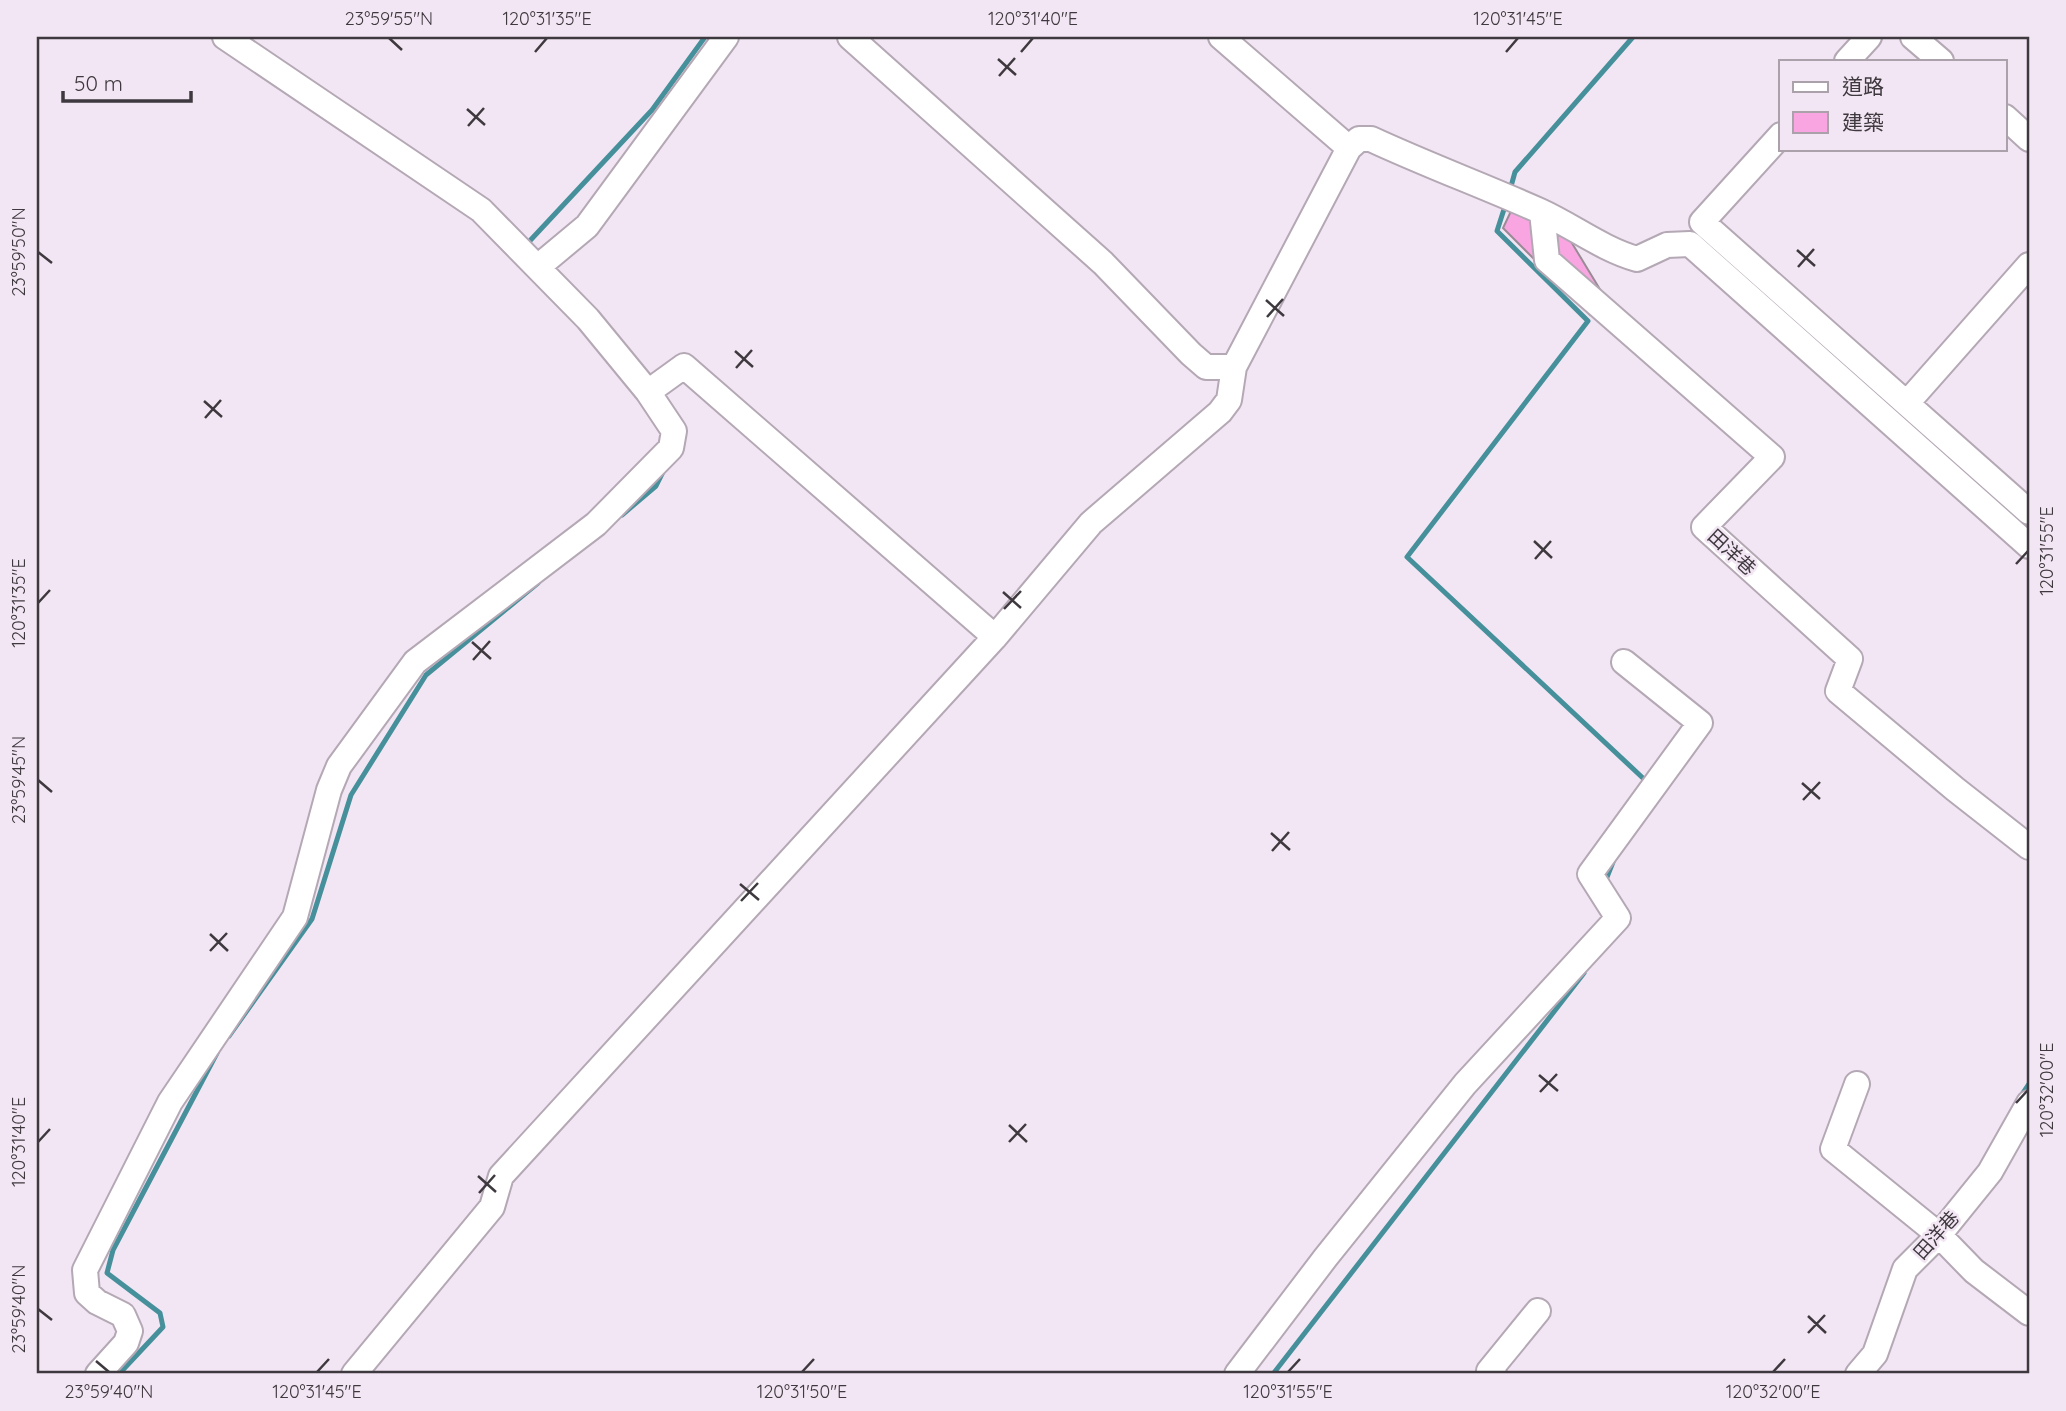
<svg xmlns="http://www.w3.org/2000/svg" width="2066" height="1411" viewBox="0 0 2066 1411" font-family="Quicksand,'Noto Sans TC',sans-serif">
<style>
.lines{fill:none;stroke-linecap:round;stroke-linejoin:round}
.stream{stroke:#46909b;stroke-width:5}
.building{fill:#f8a5e1;stroke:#998b95;stroke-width:2}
.minor-casing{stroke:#b4a8b5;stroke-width:28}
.minor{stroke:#fff;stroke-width:24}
.ticks{fill:none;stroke:#3e393e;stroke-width:2.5}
.labels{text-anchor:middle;stroke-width:5;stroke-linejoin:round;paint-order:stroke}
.street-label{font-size:19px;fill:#3e393e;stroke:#f3e6f4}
.neatline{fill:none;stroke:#3e393e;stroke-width:2.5}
.ticks-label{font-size:18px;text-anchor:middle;fill:#3e393e}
</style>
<rect width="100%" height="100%" fill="#f3e6f4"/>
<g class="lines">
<!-- stream -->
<path class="stream" d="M1510,190L1515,172L1633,37
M1506,203L1497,231L1588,321L1407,557L1645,780L1643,784
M525,246L652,110L705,37
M622,515L656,486L663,472
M1605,882L1613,862
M229,1036L312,919L351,795L426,675L538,583
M2021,1096L2029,1084
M119,1374L163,1327L160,1313L107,1273L113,1250L217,1053
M1273,1374L1584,973"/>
</g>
<!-- building -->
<path class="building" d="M1512,209L1561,225L1607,301L1590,315L1503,228Z"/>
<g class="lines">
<defs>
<path id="minor" d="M850,37L1103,263L1191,354L1206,367H1234
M1221,37L1349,148L1359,139H1371C1427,165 1484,186 1540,211C1573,226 1602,249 1637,259L1667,245L1690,244L2029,546
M1913,37L1941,61
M1847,61L1869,37
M2005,117L2029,139
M1781,135L1702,222L2029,512
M1542,212L1547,260L1772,457L1704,527L1850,659L1838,691L1955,789L2029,847
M539,266L587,226L726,37
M648,392L684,366L995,637
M1907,403L2029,265
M1857,1084L1833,1149L1939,1235L1974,1271L2029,1313
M98,1374L126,1343L130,1331L123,1315L97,1302L87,1293L85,1270L170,1102L295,917L329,790L339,766L415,662L596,524L671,448L674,431L648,392L588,319L481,210L225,37
M354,1374L492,1207L501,1176L995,637L1091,523L1220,412L1229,400L1234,367L1349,148
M1237,1374L1326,1257L1465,1084L1618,918L1590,874L1700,723L1624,662
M1494,1374L1489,1371L1538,1311
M1858,1374L1875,1354L1905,1269L1939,1235L1990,1172L2029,1103"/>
</defs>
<!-- minor casing -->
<use href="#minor" class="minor-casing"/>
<!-- minor -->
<use href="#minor" class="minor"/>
</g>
<!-- ticks -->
<path class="ticks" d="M389,38L402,50M535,52L547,38M1021,52L1033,38M1506,52L1518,38M998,59L1016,75M999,76L1015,58M467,109L485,125M468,126L484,108M1797,250L1815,266M38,252L52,263M1798,267L1814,249M1266,300L1284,316M1267,317L1283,299M735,351L753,367M736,368L752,350M204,401L222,417M205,418L221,400M1534,541L1552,558M1535,559L1551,541M2016,564L2028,551M1003,592L1021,608M38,603L50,590M1004,609L1021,591M472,642L491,659M473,660L490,641M38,780L52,792M1802,783L1820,799M1803,800L1820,782M1271,833L1290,850M1272,851L1289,832M740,884L759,900M741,901L758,883M210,934L228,951M210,951L227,933M1539,1075L1558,1091M1540,1092L1557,1074M2016,1103L2028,1090M1009,1125L1027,1142M38,1142L50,1129M1009,1142L1026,1124M478,1176L496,1192M479,1193L495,1175M38,1309L52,1320M1808,1316L1826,1333M1808,1333L1825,1315M96,1361L109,1372M317,1372L329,1359M802,1372L814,1359M1288,1372L1300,1359M1773,1372L1785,1359"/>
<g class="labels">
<!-- street labels -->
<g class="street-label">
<text transform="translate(1732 552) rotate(43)" y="7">田洋巷</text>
<text transform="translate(1936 1235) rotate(-48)" y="7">田洋巷</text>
</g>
</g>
<!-- border -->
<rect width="2066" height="1411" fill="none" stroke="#f3e6f4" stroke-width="77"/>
<!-- legend -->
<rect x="1779" y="60" width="228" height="91" fill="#f3e6f4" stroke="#aba1ab" stroke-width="2"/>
<rect x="1793" y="82" width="35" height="10" fill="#ffffff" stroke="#aba1ab" stroke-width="2"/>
<text x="1842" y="94" font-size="21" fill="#3e393e">道路</text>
<rect x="1793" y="112" width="35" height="21" fill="#f8a5e1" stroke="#aba1ab" stroke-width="2"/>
<text x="1842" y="130" font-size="21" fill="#3e393e">建築</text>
<!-- scale -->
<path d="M63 91v10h128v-10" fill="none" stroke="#3e393e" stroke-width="3.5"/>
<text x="74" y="91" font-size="21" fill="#3e393e" stroke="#f3e6f4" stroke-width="5" paint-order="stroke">50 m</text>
<rect x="38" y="38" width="1990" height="1334" class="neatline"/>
<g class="ticks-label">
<text x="389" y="25">23°59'55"N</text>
<text x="547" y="25">120°31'35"E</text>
<text x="1033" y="25">120°31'40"E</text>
<text x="1518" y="25">120°31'45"E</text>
<text transform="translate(19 252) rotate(-90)" y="6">23°59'50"N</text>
<text transform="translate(2047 551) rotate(-90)" y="6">120°31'55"E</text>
<text transform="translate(19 603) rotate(-90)" y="6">120°31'35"E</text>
<text transform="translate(19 780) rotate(-90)" y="6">23°59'45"N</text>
<text transform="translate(2047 1090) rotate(-90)" y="6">120°32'00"E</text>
<text transform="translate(19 1142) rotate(-90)" y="6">120°31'40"E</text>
<text transform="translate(19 1309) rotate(-90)" y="6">23°59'40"N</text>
<text x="109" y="1398">23°59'40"N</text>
<text x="317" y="1398">120°31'45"E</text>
<text x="802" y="1398">120°31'50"E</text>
<text x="1288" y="1398">120°31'55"E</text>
<text x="1773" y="1398">120°32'00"E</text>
</g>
</svg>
